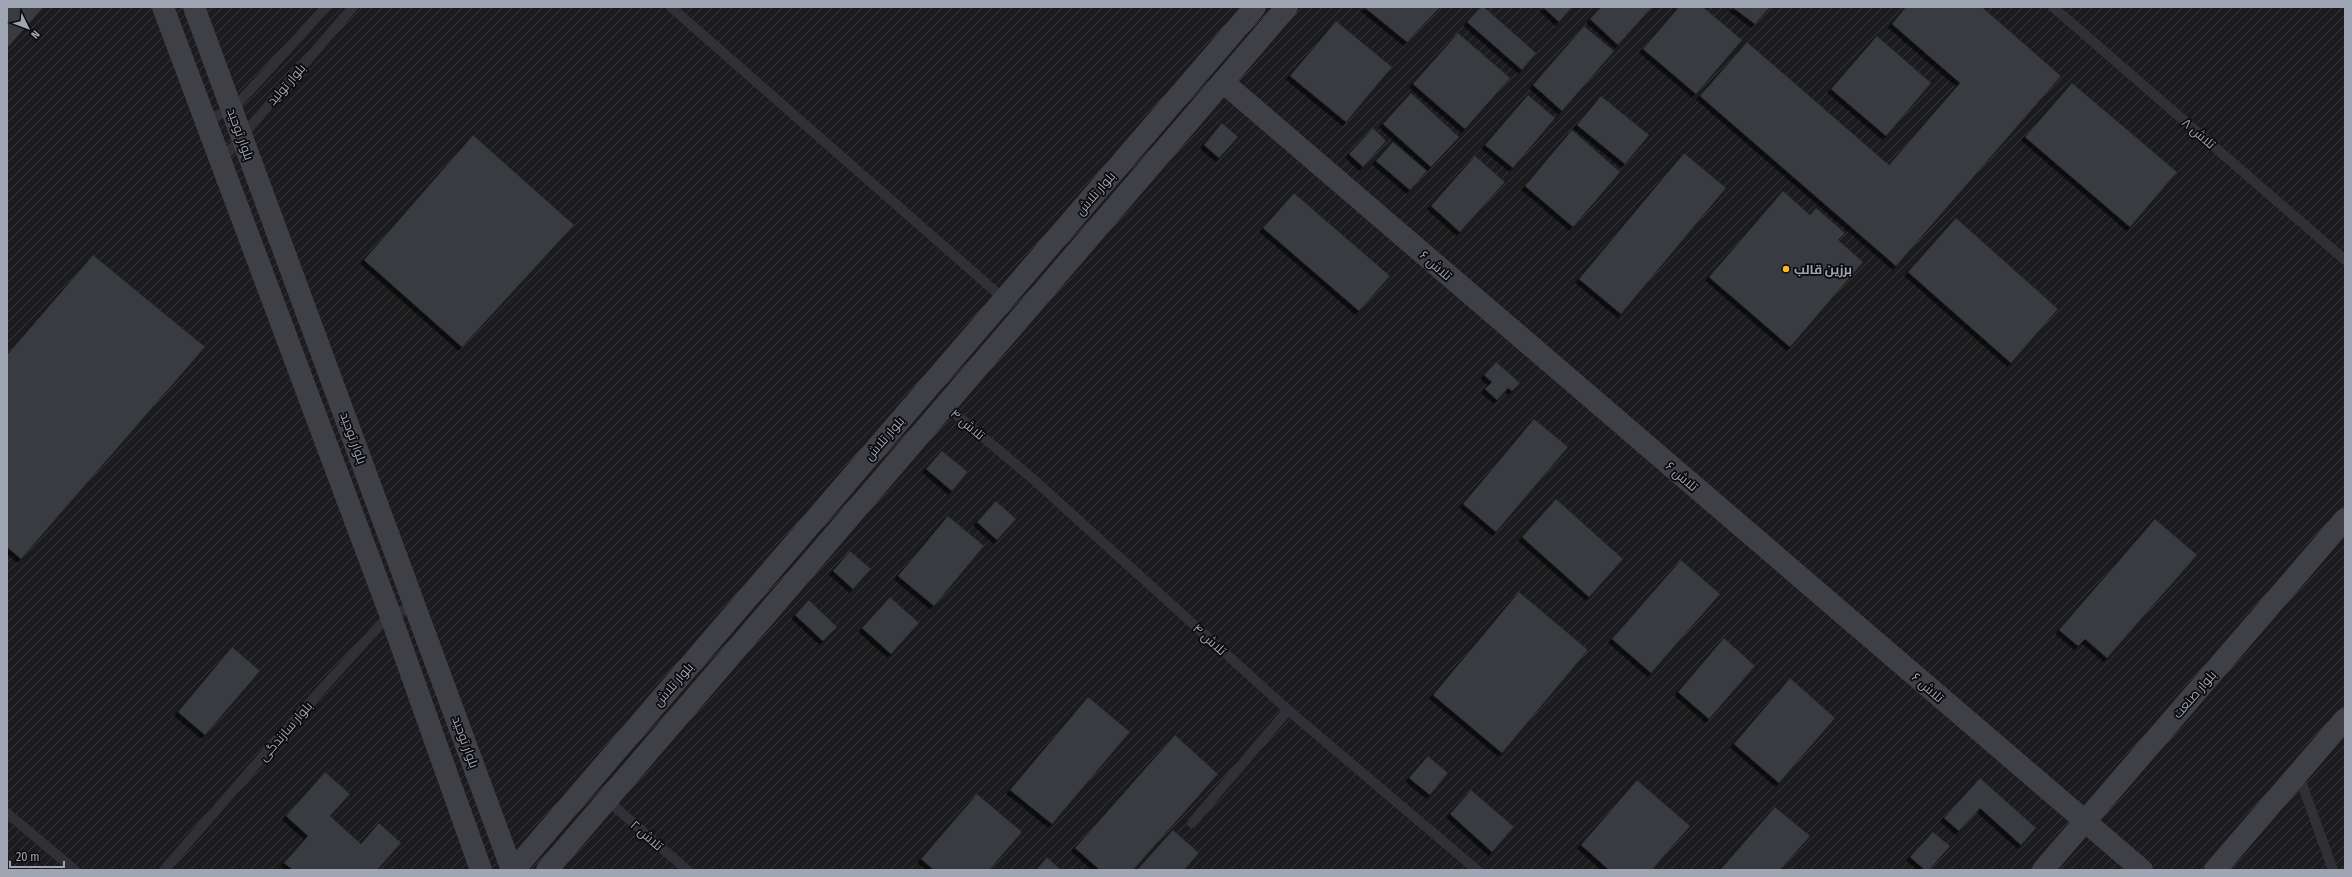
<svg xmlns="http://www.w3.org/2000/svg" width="2352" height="877" viewBox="0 0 2352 877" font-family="'Fira Sans Condensed',Cairo,sans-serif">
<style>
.industrial{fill:url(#industrial-furrows)}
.building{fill:#393a3f;stroke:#29292d;filter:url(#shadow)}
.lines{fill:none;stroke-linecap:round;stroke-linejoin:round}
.lane{stroke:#303136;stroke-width:10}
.secondary{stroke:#3e4046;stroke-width:22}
.poi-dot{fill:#fabb1f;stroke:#0b0a0c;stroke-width:1.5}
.labels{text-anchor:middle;stroke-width:3.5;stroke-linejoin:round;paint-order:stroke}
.street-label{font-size:13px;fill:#a0a5b3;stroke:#0b0a0c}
.poi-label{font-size:13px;font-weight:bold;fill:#a0a5b3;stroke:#0b0a0c;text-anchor:start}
</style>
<defs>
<pattern id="industrial-furrows" width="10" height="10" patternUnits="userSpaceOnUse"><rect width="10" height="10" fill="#1c1b1e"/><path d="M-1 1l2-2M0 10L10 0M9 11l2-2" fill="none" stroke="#3a393c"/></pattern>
<filter id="shadow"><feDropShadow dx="-3.5" dy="3.5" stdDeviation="0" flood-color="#0009"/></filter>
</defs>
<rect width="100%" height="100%" fill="#0f0f11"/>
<!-- industrial -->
<path class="industrial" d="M7,7H2345V870H7Z"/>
<!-- building -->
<path class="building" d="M7,7H44L7,48Z
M1364,7H1440L1407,42Z
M1481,7H1484L1536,53L1522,70L1467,22Z
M1543,7H1572L1559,22Z
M1601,7H1652L1618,45L1590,19Z
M1679,7H1703L1742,40L1696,94L1643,49Z
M1732,7H1770L1755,24Z
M1906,7H1982L2061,76L1896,266L1700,96L1747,42L1889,165L1960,83L1892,24Z
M1336,21L1392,67L1346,122L1290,76Z
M1584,26L1614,51L1562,111L1533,85Z
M1458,33L1510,78L1465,129L1413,84Z
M1877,36L1931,83L1886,136L1831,89Z
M2072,83L2177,172L2130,227L2025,137Z
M1411,93L1459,137L1431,167L1383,124Z
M1528,95L1555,118L1513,168L1485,145Z
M1601,96L1649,135L1625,164L1577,125Z
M1222,123L1238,137L1219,158L1204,145Z
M1373,128L1386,141L1363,167L1349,154Z
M1572,130L1620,172L1573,227L1525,186Z
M473,135L574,225L462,347L364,260Z
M1393,142L1427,171L1410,190L1376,161Z
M1684,153L1726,188L1621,314L1579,279Z
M1475,156L1505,182L1460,232L1431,206Z
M1783,191L1810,215L1816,208L1845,233L1838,240L1863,262L1790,347L1709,277Z
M1294,193L1390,276L1359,311L1263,228Z
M1956,218L2058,309L2011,363L1908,272Z
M93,255L205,347L21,559L7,547V355Z
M1496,362L1520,383L1512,391L1508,388L1497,400L1485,389L1492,382L1484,375Z
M1534,419L1568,447L1496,532L1463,504Z
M942,451L968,472L952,491L926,469Z
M1556,499L1623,559L1589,597L1522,537Z
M996,501L1016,519L997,540L977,522Z
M948,516L984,546L934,606L898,576Z
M2155,519L2197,555L2107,658L2085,639L2078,646L2059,630Z
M850,551L871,569L853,589L833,571Z
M1681,560L1720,594L1651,673L1612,639Z
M1519,592L1588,650L1502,753L1433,695Z
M890,597L919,623L891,654L862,628Z
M809,600L837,627L823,641L795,615Z
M1724,638L1755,666L1709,719L1678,692Z
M232,647L260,671L205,735L178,712Z
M1790,678L1835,718L1779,783L1734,744Z
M1088,697L1130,732L1052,824L1010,790Z
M1175,735L1218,774L1133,870H1100L1075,848Z
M1428,756L1448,773L1430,795L1409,778Z
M325,772L350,794L330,816L361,844L379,823L401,843L377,870H293L284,863L308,836L286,816Z
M1980,778L2036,828L2021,845L1980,808L1959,831L1944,818Z
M1637,780L1690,826L1652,870H1609L1581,845Z
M1471,790L1514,827L1492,852L1450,814Z
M977,794L1022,832L989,870H934L921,859Z
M1775,807L1810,836L1780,870H1720Z
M1173,830L1199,853L1184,870H1137Z
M1933,832L1950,846L1929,870H1925L1910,857Z
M1047,857L1061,870H1036Z"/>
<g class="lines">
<!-- lane -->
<path class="lane" d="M671,7L1004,299
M2053,7L2345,260
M204,120L232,110L326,7
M220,162L353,7
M945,405L1033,479L1288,710L1477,870
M2298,773L2333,870
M607,800L687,870
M7,813L75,870
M1192,823L1288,710
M164,870L320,691L390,614L416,606"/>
<!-- secondary -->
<path class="secondary" d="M163,7L390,614L481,870
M194,7L512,870
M1223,82L2142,870
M514,870L1255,7
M547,870L1287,7
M2043,870L2345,519
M2215,870L2345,719"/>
</g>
<!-- markers -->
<circle class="poi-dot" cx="1786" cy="269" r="4"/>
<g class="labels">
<!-- street labels -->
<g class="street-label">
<text transform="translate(286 84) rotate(-49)" y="5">بلوار تولید</text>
<text transform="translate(2199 133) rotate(41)" y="5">تلاش ۸</text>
<text transform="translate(241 134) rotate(70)" y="5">بلوار توحید</text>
<text transform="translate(1095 193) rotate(-49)" y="5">بلوار تلاش</text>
<text transform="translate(1436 265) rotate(41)" y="5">تلاش ۶</text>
<text transform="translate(968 424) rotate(40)" y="5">تلاش ۴</text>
<text transform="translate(354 438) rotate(70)" y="5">بلوار توحید</text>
<text transform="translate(884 438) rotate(-49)" y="5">بلوار تلاش</text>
<text transform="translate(1682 476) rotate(41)" y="5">تلاش ۶</text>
<text transform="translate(1210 639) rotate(42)" y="5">تلاش ۴</text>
<text transform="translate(673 684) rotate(-49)" y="5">بلوار تلاش</text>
<text transform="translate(1928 687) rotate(41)" y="5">تلاش ۶</text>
<text transform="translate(2194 694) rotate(-49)" y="5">بلوار صنعت</text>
<text transform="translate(285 731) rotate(-49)" y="5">بلوار سازندگی</text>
<text transform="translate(466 742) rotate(70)" y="5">بلوار توحید</text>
<text transform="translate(647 835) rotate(41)" y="5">تلاش ۲</text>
</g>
<!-- poi labels -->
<g class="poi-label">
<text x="1794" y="274">برزین قالب</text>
</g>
</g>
<!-- border -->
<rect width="2352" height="877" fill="none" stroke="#a0a5b3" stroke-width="16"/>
<!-- north arrow -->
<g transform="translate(28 28) rotate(132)" stroke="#0b0a0c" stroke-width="3" paint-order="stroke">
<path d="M0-3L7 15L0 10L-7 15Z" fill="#a0a5b3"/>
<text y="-6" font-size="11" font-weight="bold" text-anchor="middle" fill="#a0a5b3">N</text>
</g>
<!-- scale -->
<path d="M10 861v6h54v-6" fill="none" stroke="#a0a5b3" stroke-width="2"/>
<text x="16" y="861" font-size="12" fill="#a0a5b3" stroke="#0b0a0c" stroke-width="3" paint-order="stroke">20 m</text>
</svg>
